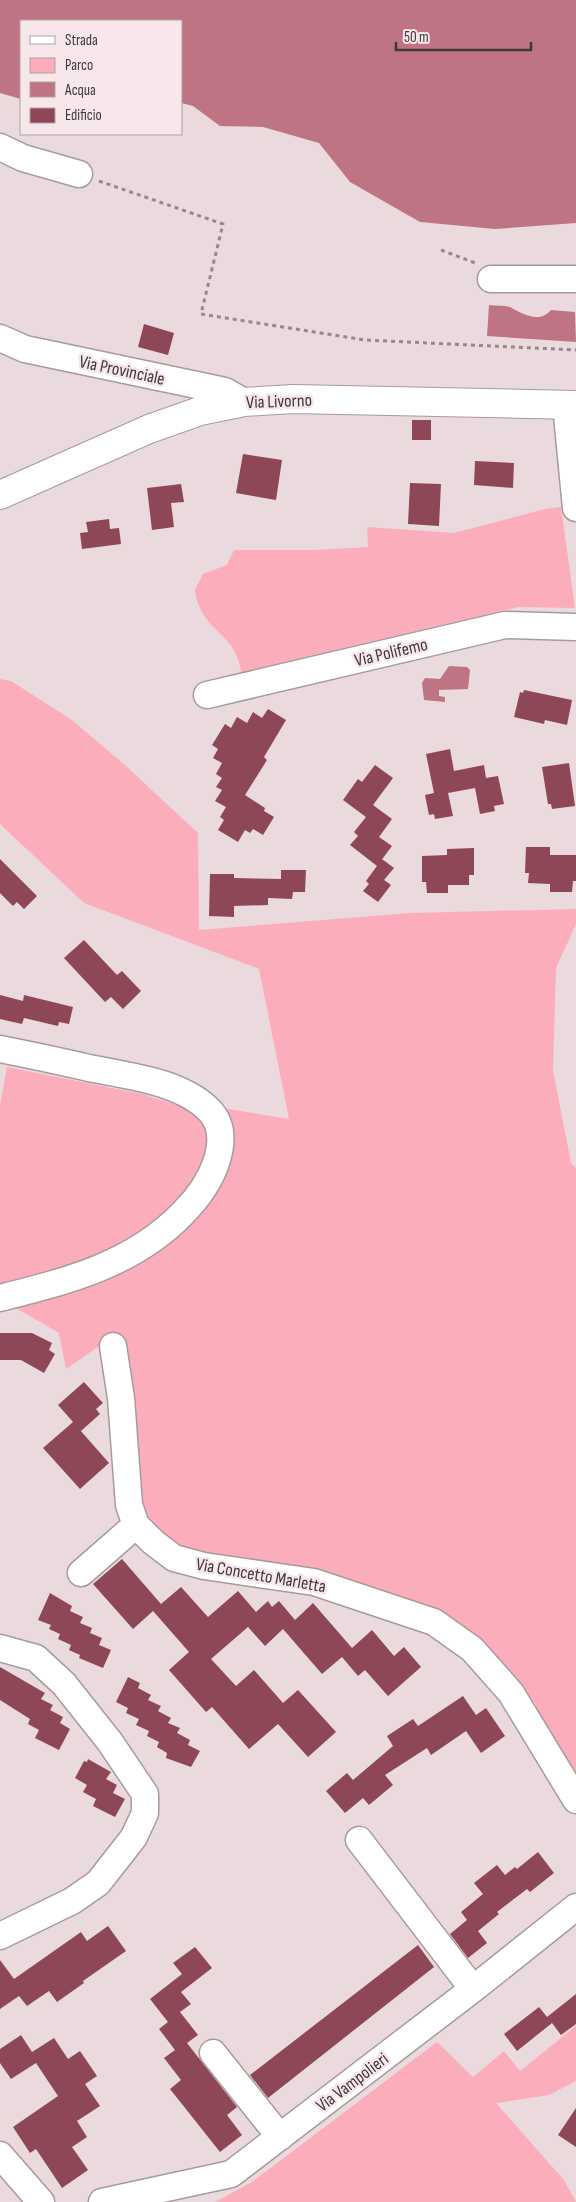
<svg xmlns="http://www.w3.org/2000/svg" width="576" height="2202" viewBox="0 0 576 2202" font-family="'Sofia Sans Condensed',sans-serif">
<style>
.green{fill:#fcadbc}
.water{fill:#bf7483}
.building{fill:#8d4757}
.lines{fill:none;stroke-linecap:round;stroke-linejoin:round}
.minor-casing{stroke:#a89a9c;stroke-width:29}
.major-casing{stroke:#a89a9c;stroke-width:30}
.path{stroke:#93888a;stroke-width:3;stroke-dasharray:4 4;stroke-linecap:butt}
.minor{stroke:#fff;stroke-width:26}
.major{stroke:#fff;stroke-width:28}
.labels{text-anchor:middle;stroke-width:5;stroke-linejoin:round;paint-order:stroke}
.street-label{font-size:18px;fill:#3e3839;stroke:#f7e7ea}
</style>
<rect width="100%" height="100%" fill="#eadadd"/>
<!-- green -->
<path class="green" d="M561,507L575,608L519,607L241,672C236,636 213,636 200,608C197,603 196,596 195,590L203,574L227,565L234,550H316L368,547L367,527L454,533L545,509Z
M0,679L11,681L72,720L126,766L198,833L199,930L411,913L576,909V924L556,968L553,1070L571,1163L576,1168V1781L534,1718L536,1704L486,1643L457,1624L227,1562L181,1547L163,1534L148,1520L136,1500L131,1416L118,1333L66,1369L59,1333L16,1308L104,1279L145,1258L182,1232L208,1203L223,1108L289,1119L259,969L84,903L0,824Z
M7,1067L142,1094L177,1105L197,1114L210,1133V1152L187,1193L161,1218L127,1245L87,1262L0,1287V1105Z
M576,2026V2081L549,2095L496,2103L564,2180L576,2202H215L252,2182L437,2042L473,2077L504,2051L520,2071Z"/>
<!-- water -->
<path class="water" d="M0,0H576V223L495,229L420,222L350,182L319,143L263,127L220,126L193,106L181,103V21H21V99L0,93Z
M489,305C495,306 505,305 510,307C523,314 539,324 551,310L575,312L576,342L487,336Z
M449,666L467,667L470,670L468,689L439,690V696L445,697V702L424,700L422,683L425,678L440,679Z"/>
<!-- building -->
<path class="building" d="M144,324L174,333L168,355L138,347Z
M412,420H431V440H412Z
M243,454L282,460L276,500L236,493Z
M475,461L514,463L513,488L474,485Z
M410,483L441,484L439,526L408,524Z
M181,484L184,502L171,503L174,527L152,530L147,488Z
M109,519L110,529L119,528L121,544L82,549L80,533L88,532L86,522Z
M524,690L572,700L567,725L545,720L544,724L514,717L520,692L523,693Z
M268,709L286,720L264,757L267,760L245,795L265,808L264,811L274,817L263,835L253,829L250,833L245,830L238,842L218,830L224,820L220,817L226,807L215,801L222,790L216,787L222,778L216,774L222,763L213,758L218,749L212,745L225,724L231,728L237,717L247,723L253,712L262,718Z
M450,749L454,771L484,765L486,778L498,776L504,804L494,806L495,811L480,814L475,788L448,793L453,816L435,819L434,814L429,815L425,795L434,793L426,754Z
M569,763L575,806L552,809L551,804H548L542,767Z
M375,765L393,778L373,805L392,819L379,837L392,846L377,866L350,845L358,836L354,832L366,817L343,800L358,779L362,782Z
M526,847H550V855H576V881H573L572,892H550V884L528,883L529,873H525Z
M474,848V875H469V885H448V893H427L426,882H422V856L447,855V849Z
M0,859L37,896L24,909L17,902L13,906L0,893Z
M382,859L394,868L384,880L391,885L378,902L363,891L369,884L366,881Z
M281,870H306L305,892H293L292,899L268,898V905L234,906V917L209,916L210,874H234V878L281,879Z
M84,940L117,975L122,971L141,991L123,1009L111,997L105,1002L64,958Z
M0,995L23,1001L24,995L73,1007L69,1024L59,1022L58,1026L24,1018L22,1024L0,1019Z
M0,1333H32L52,1343L49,1350L55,1354L44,1373L21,1360H0Z
M84,1382L103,1403L96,1409L100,1414L81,1431L58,1405Z
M73,1422L109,1463L80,1489L43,1448Z
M122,1559L161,1604L181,1587L208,1617L238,1591L256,1612L268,1601L272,1607L279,1601L295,1620L313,1603L352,1648L372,1630L394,1656L404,1647L421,1667L388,1696L365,1670L358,1676L342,1657L322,1674L283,1629L265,1646L248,1627L211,1659L236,1686L254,1670L283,1703L298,1690L336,1732L308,1757L278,1724L249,1749L212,1707L206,1712L169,1670L189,1652L153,1611L133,1629L93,1584Z
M50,1593L72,1606L70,1611L83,1617L80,1623L92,1628L90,1633L102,1638L99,1645L111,1650L103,1668L79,1658L80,1655L69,1650L71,1645L58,1639L60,1634L49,1629L51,1625L38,1620Z
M0,1667L45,1693L41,1699L53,1705L50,1710L63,1717L60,1723L70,1729L59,1750L35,1738L39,1730L28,1724L30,1719L0,1700Z
M128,1677L140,1683L138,1688L151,1695L148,1700L161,1706L158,1711L171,1718L168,1723L180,1728L177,1733L190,1740L188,1745L200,1751L191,1767L166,1758L167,1753L157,1747L159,1742L147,1736L149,1731L136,1725L139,1719L126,1713L128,1708L116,1702Z
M463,1696L476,1715L486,1708L505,1736L481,1753L466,1731L431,1755L427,1748L385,1775L393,1785L369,1805L363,1798L345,1813L326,1791L347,1773L353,1780L393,1746L387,1736L413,1719L418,1726Z
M88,1759L111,1772L106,1779L117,1785L113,1793L125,1799L115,1817L93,1806L96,1799L83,1792L87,1785L75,1778L84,1761L87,1762Z
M538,1852L554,1873L530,1892L527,1889L497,1912L499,1914L478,1931L487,1943L468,1958L450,1934L467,1920L461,1912L483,1894L474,1883L497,1865L505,1875L515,1867L517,1869Z
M108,1926L126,1951L83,1981L84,1983L57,2002L49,1991L27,2006L19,1996L0,2009V1960L14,1979L81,1932L87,1941Z
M418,1945L434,1967L268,2098L250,2075Z
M195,1947L212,1968L181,1992L191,2004L180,2012L198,2035L187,2043L237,2107L227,2115L242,2135L220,2152L170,2089L181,2080L164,2058L175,2050L159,2029L168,2022L150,1999L182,1974L173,1963Z
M576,1994V2024L561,2035L552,2023L517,2051L504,2034L539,2007L547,2017Z
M21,2035L32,2052L54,2038L68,2059L80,2051L97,2076L85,2084L100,2106L77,2121L87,2137L72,2147L88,2170L62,2188L36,2149L30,2153L13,2127L58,2096L36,2063L11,2079L0,2063V2049Z
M576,2108V2147L558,2135Z"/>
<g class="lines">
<defs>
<path id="minor" d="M0,147L23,158L79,174
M491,279H576
M0,338L25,349L225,391L244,402
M566,405L576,508
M207,695L505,625L576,627
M0,1049C30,1055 59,1061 89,1068C128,1076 180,1081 209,1110C224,1125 222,1145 216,1163C209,1183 197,1199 183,1213C133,1265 67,1281 0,1298
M113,1346L121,1398L129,1505L136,1525L153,1542L174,1558L204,1566L314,1582L434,1622L472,1649L511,1693L576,1800
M81,1573L136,1525
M0,1648L36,1658L64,1684L110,1742L145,1794V1813L134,1837L98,1883L72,1901L0,1936
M359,1840L473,1989
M213,2053L280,2137
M0,2155L41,2202
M102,2202L231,2174L473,1989L576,1907"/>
<path id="major" d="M0,495L149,429L200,411L244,402L293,399L576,405"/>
</defs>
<!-- minor casing -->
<use href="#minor" class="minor-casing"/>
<!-- major casing -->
<use href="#major" class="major-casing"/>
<!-- path -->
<path class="path" d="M99,181L223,224L201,314L365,340L576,350
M441,250L478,264"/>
<!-- minor -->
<use href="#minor" class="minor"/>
<!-- major -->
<use href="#major" class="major"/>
</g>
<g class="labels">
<!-- street labels -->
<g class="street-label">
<text transform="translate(122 370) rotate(12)" y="6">Via Provinciale</text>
<text transform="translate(279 401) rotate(-2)" y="6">Via Livorno</text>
<text transform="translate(391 652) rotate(-13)" y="6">Via Polifemo</text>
<text transform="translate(261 1575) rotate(10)" y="6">Via Concetto Marletta</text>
<text transform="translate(352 2082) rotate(-37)" y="6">Via Vampolieri</text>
</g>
</g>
<!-- legend -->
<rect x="20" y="20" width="162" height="115" fill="#f7e7ea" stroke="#ada1a3"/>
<rect x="30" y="36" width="25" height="8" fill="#ffffff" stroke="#ada1a3"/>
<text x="65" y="45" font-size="15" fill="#3e3839">Strada</text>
<rect x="30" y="58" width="25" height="15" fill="#fcadbc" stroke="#ada1a3"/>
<text x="65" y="70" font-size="15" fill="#3e3839">Parco</text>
<rect x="30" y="82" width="25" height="15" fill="#bf7483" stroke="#ada1a3"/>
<text x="65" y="95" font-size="15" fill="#3e3839">Acqua</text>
<rect x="30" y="108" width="25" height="15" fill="#8d4757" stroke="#ada1a3"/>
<text x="65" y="120" font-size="15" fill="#3e3839">Edificio</text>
<!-- scale -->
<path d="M396 42v8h135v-8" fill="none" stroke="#3e3839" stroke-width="2.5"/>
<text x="404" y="42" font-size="15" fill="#3e3839" stroke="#f7e7ea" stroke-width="4" paint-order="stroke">50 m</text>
</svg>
